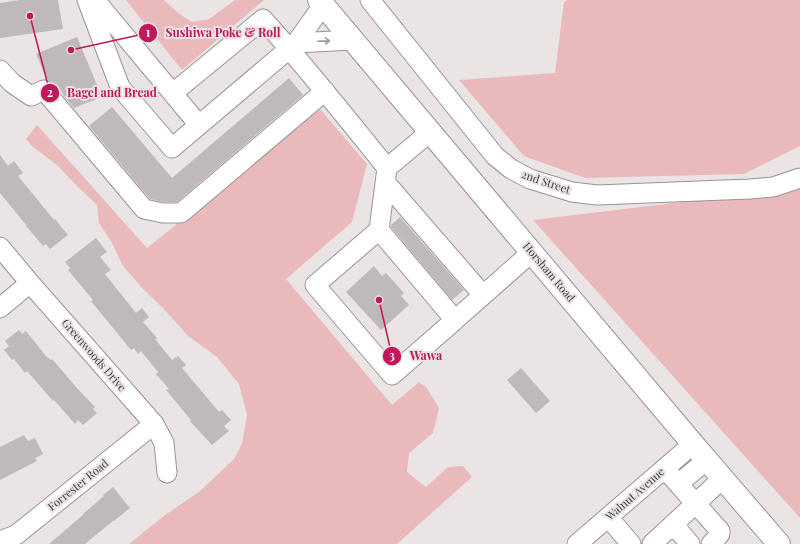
<svg xmlns="http://www.w3.org/2000/svg" width="800" height="544" viewBox="0 0 800 544" font-family="'Playfair Display',serif">
<style>
.green{fill:#eab9bc}
.building{fill:#c0b9b9}
.lines{fill:none;stroke-linecap:round;stroke-linejoin:round}
.minor-casing{stroke:#999393;stroke-width:21}
.major-casing{stroke:#999393;stroke-width:24}
.minor{stroke:#fff;stroke-width:19}
.major{stroke:#fff;stroke-width:22}
.oneway{stroke:#9c9a9a}
.labels{text-anchor:middle;stroke-width:4;stroke-linejoin:round;paint-order:stroke}
.street-label{font-size:11px;fill:#393636;stroke:#ebe4e4}
.leader{fill:none;stroke:#c2185b;stroke-width:1.5}
.callout-dot{fill:#c2185b;stroke:#ebe4e4;stroke-width:1.5}
.mark-label{font-size:12px;text-anchor:middle;font-weight:bold;fill:#fff}
.callout-label{font-size:12px;text-anchor:middle;font-weight:bold;fill:#c2185b;stroke:#ebe4e4;stroke-width:4;stroke-linejoin:round;paint-order:stroke}
</style>
<rect width="100%" height="100%" fill="#ebe4e4"/>
<!-- green -->
<path class="green" d="M126,0H164L178,13L192,22L209,19L235,0H264L182,70Z
M567,0H800V146L744,174L585,178L524,156L459,80L555,73L564,2Z
M320,109L367,164L352,222L286,279L392,405L419,382L426,387L439,408L433,433L409,453L407,472L426,487L448,467L463,466L472,477L397,544H129L165,515L199,492L234,459L242,444L247,415L239,384L217,357L188,336L163,308L144,290L123,266L111,241L99,223L97,205L75,184L57,165L33,147L26,139L37,125L147,248Z
M800,188V518L533,220Z"/>
<!-- building -->
<path class="building" d="M20,0H58L63,29L0,38V3Z
M77,37L102,97L74,108L64,96L61,90L59,91L52,83L47,79L36,54Z
M289,78L303,95L177,202H164L150,199L89,126L112,107L172,178Z
M0,155L8,166L14,161L23,173L18,176L54,220L55,219L68,235L50,249L46,244L43,246L26,226H27L0,193Z
M400,217L464,290L452,300L391,227V225Z
M96,238L107,252L100,257L111,270L105,274L136,313L142,308L149,317L143,322L157,338L155,339L172,360L178,356L186,365L182,368L219,412L222,410L231,420L224,426L229,431L212,445L190,421L191,420L166,390L169,389L156,374L158,372L141,351L138,354L134,348L131,350L91,301L93,300L68,270L70,268L65,262Z
M374,266L382,276L386,273L404,293L401,296L409,305L381,330L346,292Z
M19,330L22,334L26,331L46,356L51,360L52,359L77,388L95,407L93,409L97,413L83,425L78,420L75,424L54,400L53,401L27,371L25,373L14,359L12,360L4,350L9,346L5,341Z
M521,368L550,401L536,413L507,380Z
M24,435L28,441L35,438L43,454L35,458L37,461L0,480V447Z
M113,487L130,508L114,521V520L85,544H49L84,514H83L104,496L103,495Z"/>
<g class="lines">
<defs>
<path id="minor" d="M87,0L120,87L172,148L296,43L323,5
M95,0L199,125
M370,0L495,156L511,169L530,179L572,192L597,195L750,189L773,187L800,178
M296,43L352,40
M0,70L12,83L31,96L44,90L144,209L163,213H181L325,91
M173,93L263,19C306,67 346,117 387,168L379,230L455,320L532,252
M387,168L430,132
M385,182L483,295
M379,230L315,285L392,375L455,320
M0,247L30,283L154,424L164,443L167,473
M0,308L30,283
M665,469L720,531V534L711,544
M678,484L707,460
M608,517L631,544
M673,524L690,544
M0,541L16,535L154,424
M577,544L693,444
M652,544L723,478"/>
<path id="major" d="M319,0L693,444L779,544"/>
</defs>
<!-- minor casing -->
<use href="#minor" class="minor-casing"/>
<!-- major casing -->
<use href="#major" class="major-casing"/>
<!-- minor -->
<use href="#minor" class="minor"/>
<!-- major -->
<use href="#major" class="major"/>
</g>
<!-- one-way arrows -->
<defs><path id="oneway-shaft" d="M-6 0H5M1.5-3L5.5 0L1.5 3" fill="none" stroke-width="1.6" stroke-linecap="round" stroke-linejoin="round"/></defs>
<use class="oneway" href="#oneway-shaft" transform="translate(324 41) rotate(-2)"/>
<g class="labels">
<!-- street labels -->
<g class="street-label">
<text transform="translate(546 182) rotate(19)" y="4">2nd Street</text>
<text transform="translate(549 272) rotate(50)" y="4">Horsham Road</text>
<text transform="translate(94 355) rotate(49)" y="4">Greenwoods Drive</text>
<text transform="translate(78 485) rotate(-39)" y="4">Forrester Road</text>
<text transform="translate(635 494) rotate(-41)" y="4">Walnut Avenue</text>
</g>
</g>
<!-- callouts -->
<path class="leader" d="M71 50L148 33M30 16L50 93M379 300L392 356"/>
<g class="callout-dot">
<circle cx="71" cy="50" r="4"/>
<circle cx="30" cy="16" r="4"/>
<circle cx="379" cy="300" r="4"/>
<circle cx="148" cy="33" r="10"/>
<circle cx="50" cy="93" r="10"/>
<circle cx="392" cy="356" r="10"/>
</g>
<g class="mark-label">
<text x="148" y="37">1</text>
<text x="50" y="97">2</text>
<text x="392" y="360">3</text>
</g>
<g class="callout-label">
<text x="223" y="37">Sushiwa Poke &amp; Roll</text>
<text x="112" y="97">Bagel and Bread</text>
<text x="426" y="360">Wawa</text>
</g>
</svg>
